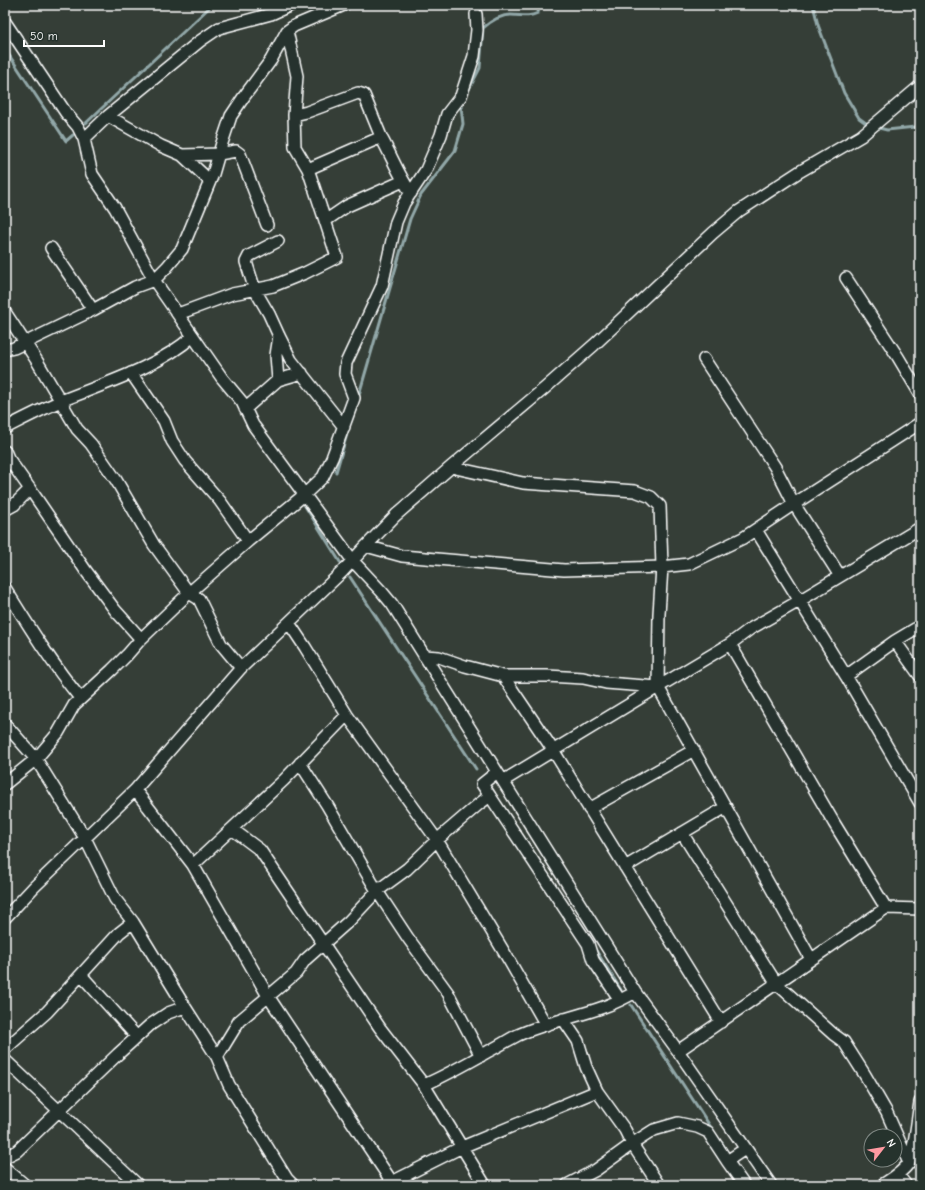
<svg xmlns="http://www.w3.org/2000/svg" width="925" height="1190" viewBox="0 0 925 1190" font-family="'Comic Neue',sans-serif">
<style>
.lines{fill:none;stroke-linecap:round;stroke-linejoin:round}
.stream{stroke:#92a8a9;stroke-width:3}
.minor-casing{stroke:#fff;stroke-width:14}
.minor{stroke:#26332d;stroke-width:11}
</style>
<rect width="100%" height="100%" fill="#353e37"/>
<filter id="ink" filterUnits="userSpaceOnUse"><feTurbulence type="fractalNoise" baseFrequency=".025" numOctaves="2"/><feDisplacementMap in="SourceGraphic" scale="8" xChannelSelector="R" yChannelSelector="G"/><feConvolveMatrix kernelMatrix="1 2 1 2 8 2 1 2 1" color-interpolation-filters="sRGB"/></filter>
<g filter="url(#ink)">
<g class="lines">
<!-- stream -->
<path class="stream" d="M813,5L818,25L844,93L859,118L870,126
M5,49L66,141L73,135
M467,93L480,68L483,28C491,21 500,15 511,15C522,15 527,18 538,13L539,5
M86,123L212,5
M875,127L887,130L915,127L920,128
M358,398L410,219L421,195L455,151L463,124L461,106L463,101
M336,472L349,427
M305,506L340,562
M350,577L476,769
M595,949L621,990
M631,1005L714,1132
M722,1143L726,1150"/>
<defs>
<path id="minor" d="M5,22L66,113L78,127L84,139L92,174L115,208L154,280L222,378L242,402L253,425L312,505L353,561L382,592L392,604L635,992L678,1051L771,1185
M294,115L307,112L358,93L364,95L382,139
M108,116L161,146L182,155L219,154L236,151L240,154L267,225
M84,139L108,116L200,41L219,28L271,14L291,5
M182,155L210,181
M308,169L377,139H382C392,157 399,176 411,193
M325,221L347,206L403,181
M278,241L249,256L246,262L255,290L269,314L279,336L291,360L344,427
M51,248L93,310
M846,278L898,357L920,394
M5,312L37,361L77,429L91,444L116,480L154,545L189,593L199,599L221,644L241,668
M178,314L232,294L273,286L305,273L337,257L308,169L295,147L294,115L297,76L287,31
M5,350L14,348L93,310L135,287L154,280L167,267L182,249L213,174L222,143L231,116L243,98L271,60L287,31L294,26L344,5
M131,373L164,421L172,441L185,461L220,501L248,541
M278,380L276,355L279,336
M245,409L278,380L302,373
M5,428C23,419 42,409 61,401C103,384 159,367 193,336
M5,451L8,458L30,489L14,505L5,510
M451,467L523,483L635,491L651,497L660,506L662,567L659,614L658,687L811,959
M30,489L86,571L115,610L141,639
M756,530L846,676L920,803
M366,546L402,556L564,570L662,567L689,564L743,538L794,504L775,467L704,359
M840,576L794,504L920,423
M5,588C28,625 52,664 80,698
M289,623L305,647L347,715L437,840L510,962L546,1025
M895,641L920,676
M730,644L750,629L799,601L920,528
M424,656L439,657L465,666L503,676H547L583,678L606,683L658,687L730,644L834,823L886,908L920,909
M503,676L553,750L721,1022
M846,676L895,641L920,626
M5,724L36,759L85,838L115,899L133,922L119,933L47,1012L5,1049
M300,763L327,805L377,891L408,938L448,993L481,1056
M503,781L658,687
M5,784L36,759L58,733L74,705L112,670L127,655L141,639L189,593L248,541L304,495L323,477L332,458L354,398L345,374L346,363L382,286L396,222L404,203L426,170L441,135L447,114L461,96L474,56L477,30L476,14
M135,790L193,865L268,996L394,1185
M490,796L588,944L593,960L620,1000
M589,809L694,750
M232,829L260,850L380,1028L424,1085L485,1185
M682,833L776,983L833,1034L844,1042L865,1075L887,1113L909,1163
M193,865L284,780L347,715
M625,867L726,807
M5,918L34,887L135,790L241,668L342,572L366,546L396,515L451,467L545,388L594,345L713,233L739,211L799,172L861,136L920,86
M133,922L185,1007L217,1057L229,1085L287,1179L293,1185
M81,975L137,1037
M563,1019L578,1041L586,1067L597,1091L625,1130L632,1144L659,1185
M678,1051L886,908
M217,1057L239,1021L296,973L305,960L349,921L377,891L407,869L437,840L479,804L490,796L482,784L497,772
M5,1060L138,1185
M424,1085C447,1075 468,1063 489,1051C499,1046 508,1040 518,1035C556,1018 600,1014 635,992
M5,1157L17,1151L118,1054L150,1025L168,1013L185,1007
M5,1168L25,1185
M898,1175L906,1185
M386,1185L462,1147L597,1091
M567,1185L596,1170L632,1144L654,1130L678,1123L697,1127L708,1132L727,1161
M744,1185L727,1161L745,1149
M882,1185C891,1179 902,1173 908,1164C914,1154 918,1115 920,1102"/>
</defs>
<!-- minor casing -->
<use href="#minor" class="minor-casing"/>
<!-- minor -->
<use href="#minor" class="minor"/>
</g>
</g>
<!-- margin -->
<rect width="925" height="1190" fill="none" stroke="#26332d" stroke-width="20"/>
<rect x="10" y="10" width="905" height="1170" fill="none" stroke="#fff" stroke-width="1.5" filter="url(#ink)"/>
<!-- north arrow -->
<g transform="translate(883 1148) rotate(59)"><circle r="19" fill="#26332d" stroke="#7d8581"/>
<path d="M0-3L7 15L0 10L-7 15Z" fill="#ff9aa2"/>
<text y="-6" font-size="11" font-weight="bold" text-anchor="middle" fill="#ffffff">N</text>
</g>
<!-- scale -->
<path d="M24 40v6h80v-6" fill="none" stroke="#ffffff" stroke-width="2"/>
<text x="30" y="40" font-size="12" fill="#ffffff" stroke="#26332d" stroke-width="3" paint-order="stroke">50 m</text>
</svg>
